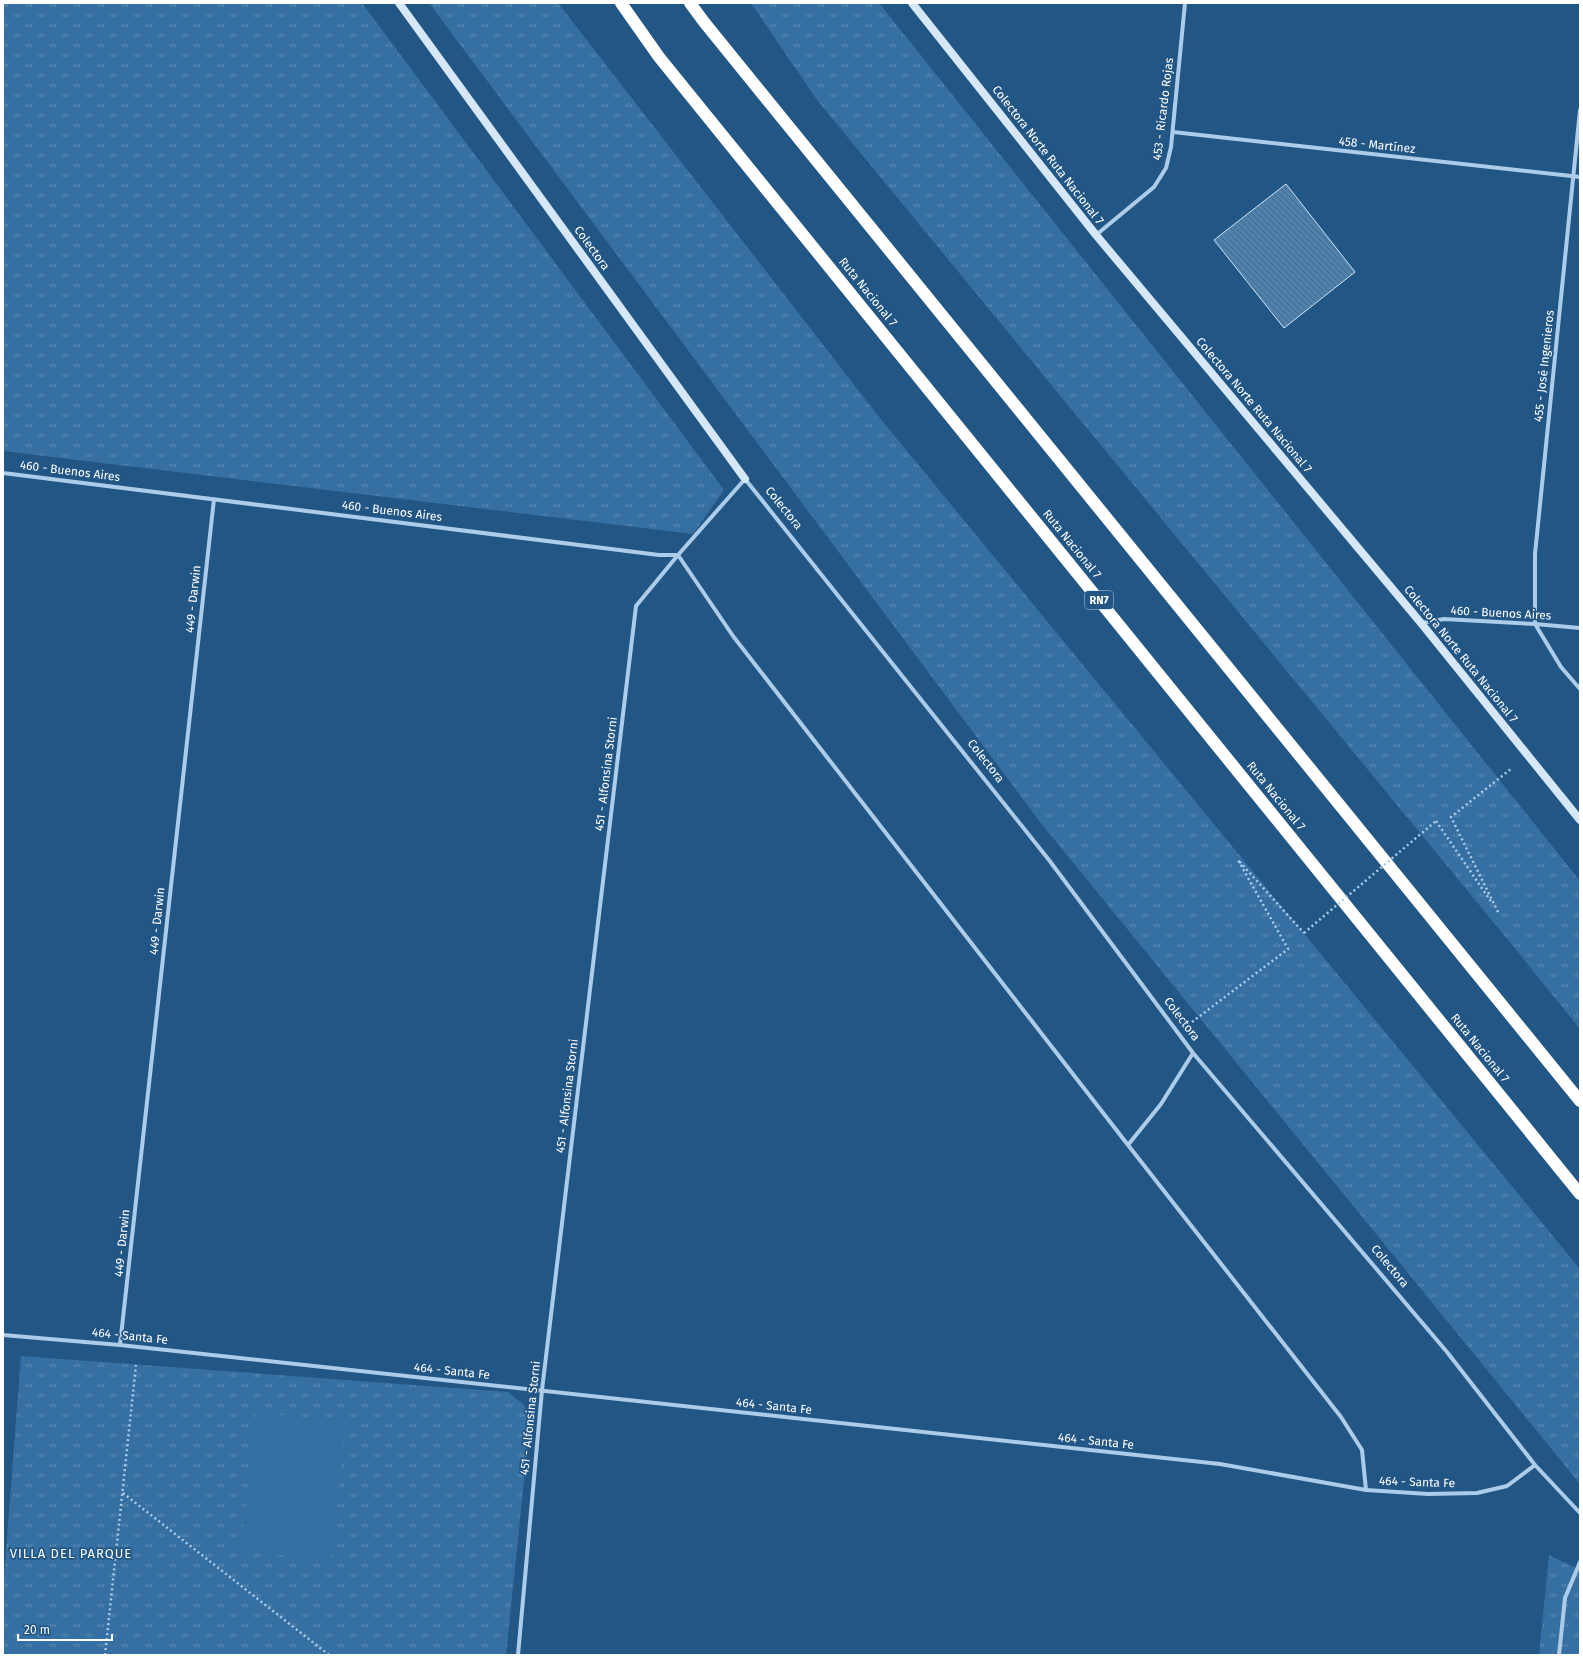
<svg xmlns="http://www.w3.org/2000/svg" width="1583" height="1658" viewBox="0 0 1583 1658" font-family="'Fira Sans',sans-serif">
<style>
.grass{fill:url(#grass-tufts)}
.pitch{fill:#3670a2}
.building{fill:url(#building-back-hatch);stroke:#d0e5f7}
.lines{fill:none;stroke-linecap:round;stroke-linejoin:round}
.path{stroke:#accce9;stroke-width:2.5;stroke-dasharray:2 3;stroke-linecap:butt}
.street{stroke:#accce9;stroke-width:4}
.secondary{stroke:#d6e7f7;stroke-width:8}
.highway{stroke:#fff;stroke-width:12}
.path-bridge{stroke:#accce9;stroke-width:2.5;stroke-dasharray:2 3;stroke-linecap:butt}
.labels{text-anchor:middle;stroke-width:3.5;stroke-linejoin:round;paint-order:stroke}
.shield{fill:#225685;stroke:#bdccda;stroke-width:1}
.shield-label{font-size:11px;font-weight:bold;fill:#fff}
.street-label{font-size:12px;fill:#fff;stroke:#225685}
.neighbourhood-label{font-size:13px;letter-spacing:1px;fill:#fff;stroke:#225685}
</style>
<defs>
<pattern id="grass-tufts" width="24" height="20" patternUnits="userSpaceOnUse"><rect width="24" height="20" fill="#3670a2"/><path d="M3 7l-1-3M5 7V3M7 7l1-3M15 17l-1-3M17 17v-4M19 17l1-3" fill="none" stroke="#5e8db5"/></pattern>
<pattern id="building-back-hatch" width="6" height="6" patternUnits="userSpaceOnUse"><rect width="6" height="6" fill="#4f81af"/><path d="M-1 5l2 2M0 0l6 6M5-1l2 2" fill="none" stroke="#4e6982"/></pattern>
</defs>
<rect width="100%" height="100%" fill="#225685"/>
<!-- grass -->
<path class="grass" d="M3,3H362L724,490L693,534L3,451Z
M429,3H558L879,417L1580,1269V1484L1040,822Z
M751,3H879L1580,881V1029L1513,946L817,100Z
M21,1356L508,1392L524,1405L530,1422L506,1655H3V1590Z
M1549,1555L1580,1570V1655H1539Z"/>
<!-- pitch -->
<path class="pitch" d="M257,1412L346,1423L330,1561L240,1550Z"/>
<!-- building -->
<path class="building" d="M1286,184L1355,272L1284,328L1214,240Z"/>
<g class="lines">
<!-- path -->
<path class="path" d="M1436,821L1492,903
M1498,912L1451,817L1512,768
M1192,1022L1288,949L1238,860L1304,933
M123,1493L329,1655
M105,1655L136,1365"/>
<!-- street -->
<path class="street" d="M1173,132L1580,177
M1096,235L1154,187L1166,168L1171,147L1185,3
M3,473L659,555H678
M678,555L733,636L1128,1145L1341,1417L1362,1450L1366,1490
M1421,623L1444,619L1535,624L1580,628
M1535,624V554L1580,110
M1535,624L1561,667L1580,689
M1128,1145L1161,1104L1193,1053
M3,1335L120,1345L1220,1464L1366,1490L1428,1494L1477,1493L1507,1486L1535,1465
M120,1345L214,499
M518,1655L542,1390L636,606L678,555L745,479L1049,860L1193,1053L1447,1352L1535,1465L1580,1513
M1559,1655L1565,1598L1580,1562"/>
<!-- secondary -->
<path class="secondary" d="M399,3L745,479
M912,3L1096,235L1421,623L1580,820"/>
<!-- highway -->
<path class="highway" d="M621,3L659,57L1580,1194
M690,3L704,22L1580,1101"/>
<!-- path-bridge -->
<path class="path-bridge" d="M1304,933L1436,821"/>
</g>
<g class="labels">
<!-- shield labels -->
<rect class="shield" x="1085" y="591" width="28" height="18" rx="3"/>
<g class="shield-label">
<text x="1099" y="604">RN7</text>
</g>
<!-- street labels -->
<g class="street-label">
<text transform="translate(1163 109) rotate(-83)" y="4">453 - Ricardo Rojas</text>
<text transform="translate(1377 145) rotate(6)" y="4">458 - Martínez</text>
<text transform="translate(1048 155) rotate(52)" y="4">Colectora Norte Ruta Nacional 7</text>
<text transform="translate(592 248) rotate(54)" y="4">Colectora</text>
<text transform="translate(868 292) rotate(51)" y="4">Ruta Nacional 7</text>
<text transform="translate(1544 366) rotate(-84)" y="4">455 - José Ingenieros</text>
<text transform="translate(1254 405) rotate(50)" y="4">Colectora Norte Ruta Nacional 7</text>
<text transform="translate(70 471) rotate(7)" y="4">460 - Buenos Aires</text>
<text transform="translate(784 508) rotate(51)" y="4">Colectora</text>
<text transform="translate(392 511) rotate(7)" y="4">460 - Buenos Aires</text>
<text transform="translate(1072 544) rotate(51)" y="4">Ruta Nacional 7</text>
<text transform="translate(193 599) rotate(-84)" y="4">449 - Darwin</text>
<text transform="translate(1501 613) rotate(3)" y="4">460 - Buenos Aires</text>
<text transform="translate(1461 654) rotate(51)" y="4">Colectora Norte Ruta Nacional 7</text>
<text transform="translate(986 761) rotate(52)" y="4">Colectora</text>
<text transform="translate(606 774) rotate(-83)" y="4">451 - Alfonsina Storni</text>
<text transform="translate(1276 796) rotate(51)" y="4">Ruta Nacional 7</text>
<text transform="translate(157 921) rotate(-84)" y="4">449 - Darwin</text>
<text transform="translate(1182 1019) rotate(53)" y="4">Colectora</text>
<text transform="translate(1480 1048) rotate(51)" y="4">Ruta Nacional 7</text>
<text transform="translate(567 1096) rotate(-83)" y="4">451 - Alfonsina Storni</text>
<text transform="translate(122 1243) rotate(-84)" y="4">449 - Darwin</text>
<text transform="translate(1390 1266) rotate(50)" y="4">Colectora</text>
<text transform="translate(130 1336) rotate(6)" y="4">464 - Santa Fe</text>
<text transform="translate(452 1371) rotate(6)" y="4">464 - Santa Fe</text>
<text transform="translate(774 1406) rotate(6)" y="4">464 - Santa Fe</text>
<text transform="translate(530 1418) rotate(-84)" y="4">451 - Alfonsina Storni</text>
<text transform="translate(1096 1441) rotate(6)" y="4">464 - Santa Fe</text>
<text transform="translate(1417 1482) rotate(2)" y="4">464 - Santa Fe</text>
</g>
<!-- neighbourhood labels -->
<g class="neighbourhood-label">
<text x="71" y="1558">VILLA DEL PARQUE</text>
</g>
</g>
<!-- border -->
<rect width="1583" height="1658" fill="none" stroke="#ffffff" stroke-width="8"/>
<!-- scale -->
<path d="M18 1634v6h94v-6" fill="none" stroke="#ffffff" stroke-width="2"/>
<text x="24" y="1634" font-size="12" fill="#ffffff" stroke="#225685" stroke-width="3" paint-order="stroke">20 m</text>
</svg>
